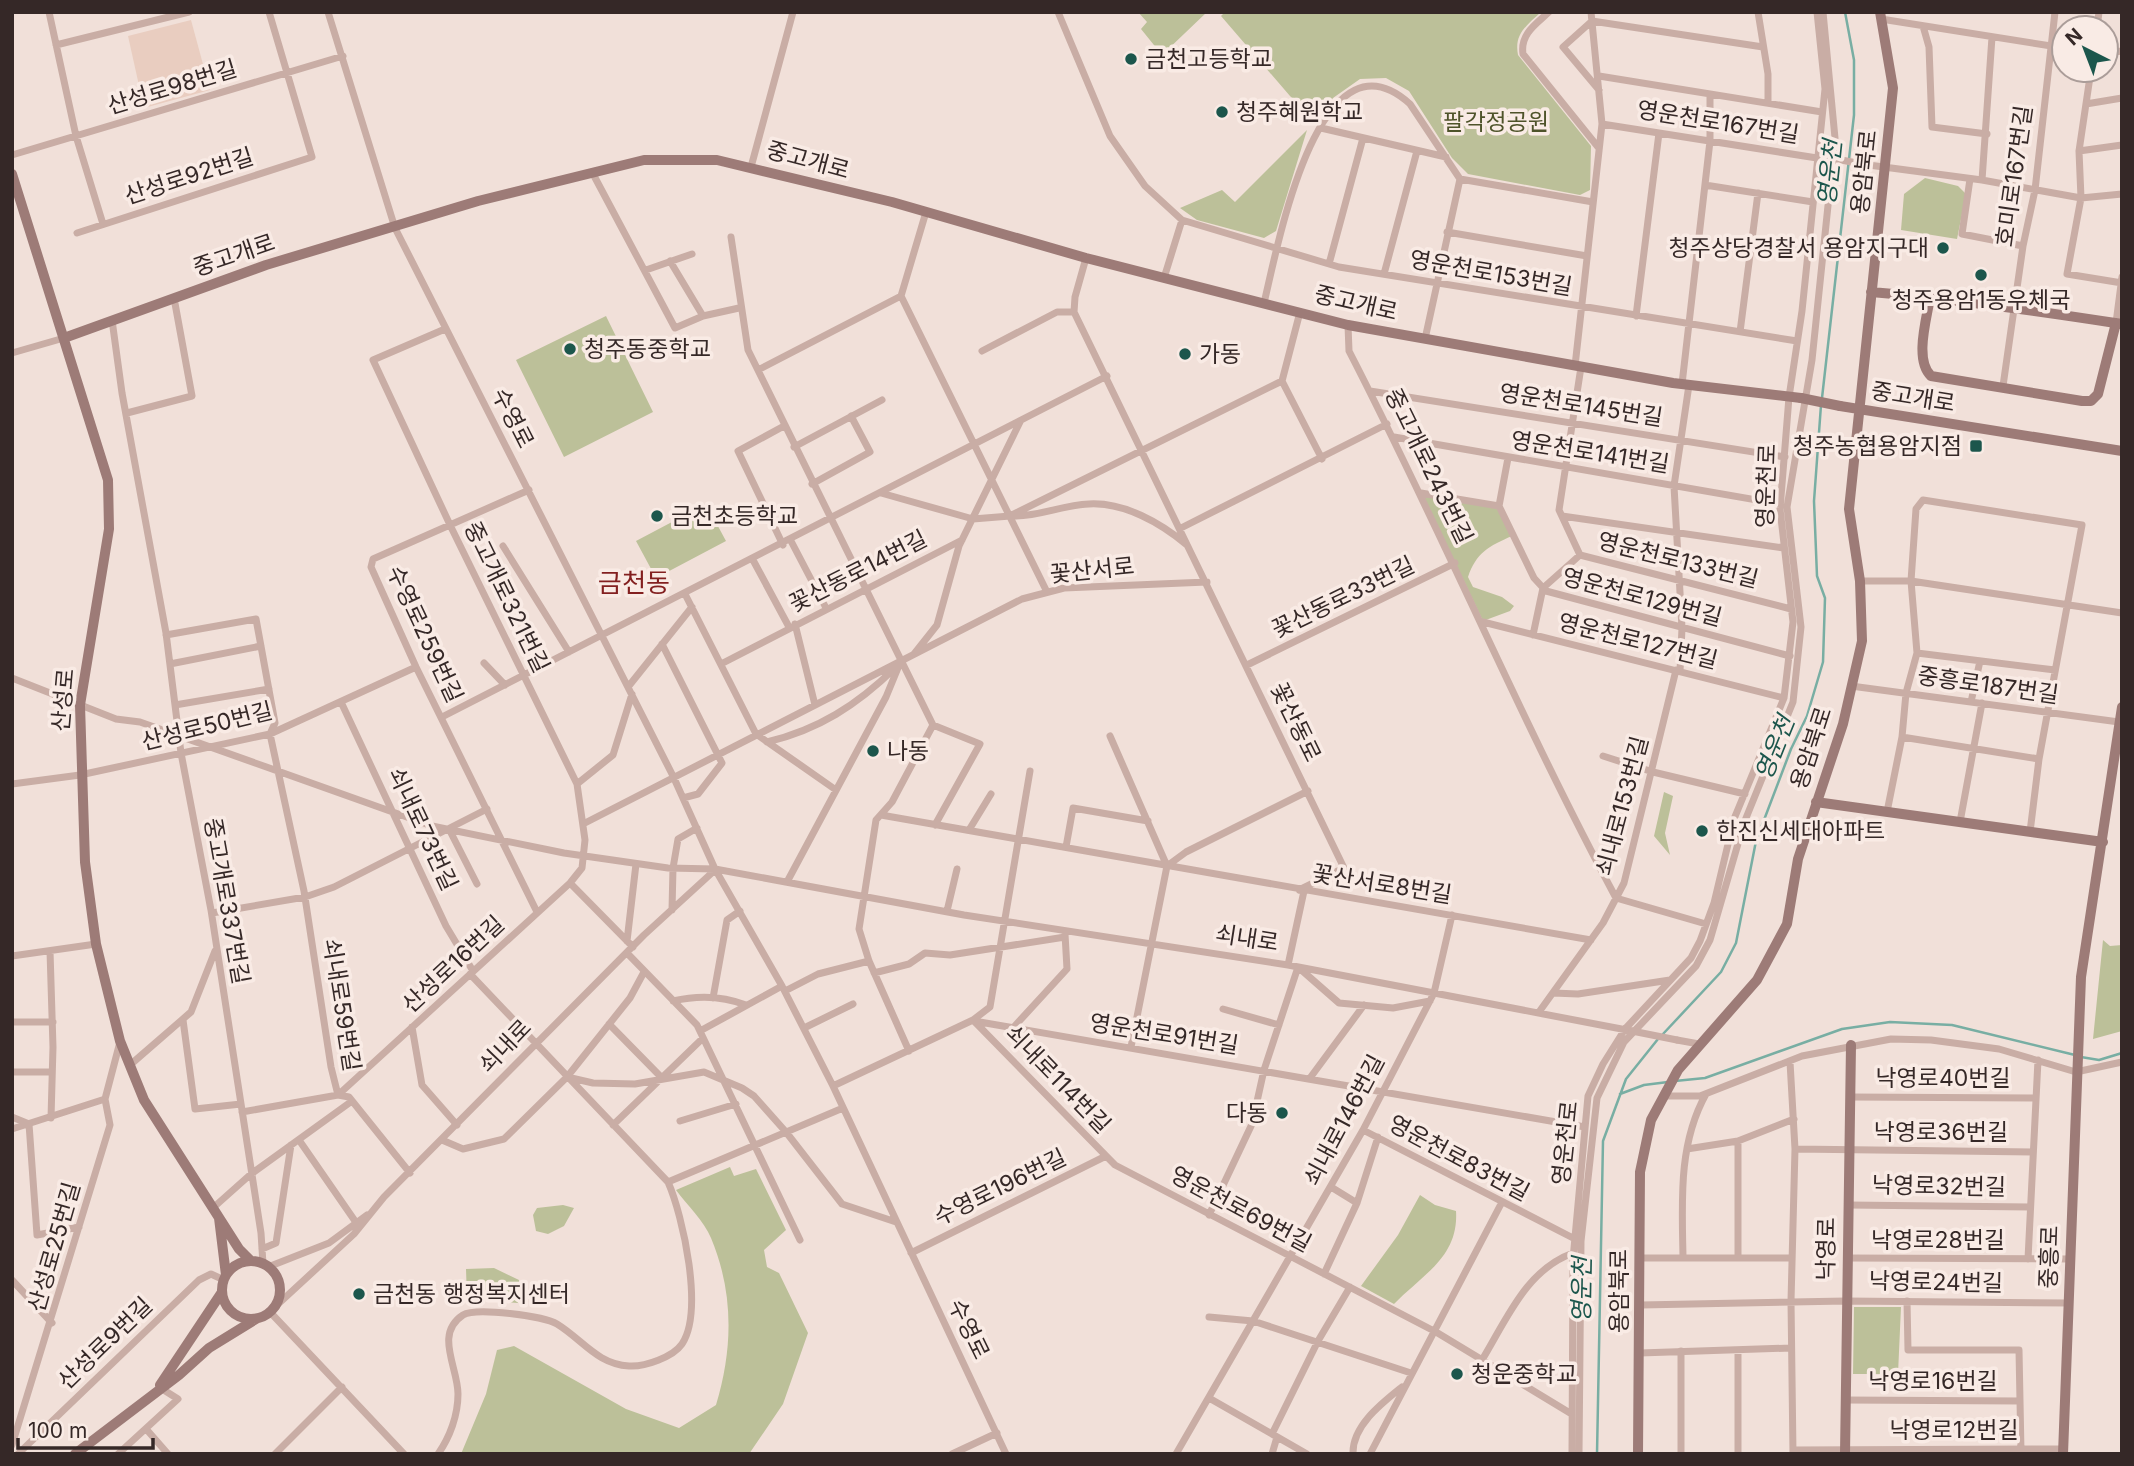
<svg xmlns="http://www.w3.org/2000/svg" width="2134" height="1466" viewBox="0 0 2134 1466" font-family="Inter,'Noto Sans KR',sans-serif">
<style>
.green{fill:#bcc099}
.plaza{fill:#e9cdc0}
.lines{fill:none;stroke-linecap:round;stroke-linejoin:round}
.stream{stroke:#78aea3;stroke-width:2.5}
.street{stroke:#c9ada5;stroke-width:7}
.secondary{stroke:#9d7b77;stroke-width:10}
.street-bridge{stroke:#c9ada5;stroke-width:7}
.secondary-bridge{stroke:#9d7b77;stroke-width:10}
.poi-dot{fill:#1c564c;stroke:#f9ebe5;stroke-width:2.5}
.labels{text-anchor:middle;stroke-width:7;stroke-linejoin:round;paint-order:stroke}
.poi-label{font-size:23px;fill:#352827;stroke:#f9ebe5;text-anchor:start}
.street-label{font-size:23px;fill:#352827;stroke:#f9ebe5}
.park-label{font-size:23px;fill:#4e532a;stroke:#f9ebe5}
.water-label{font-size:24px;font-style:italic;fill:#1c564c;stroke:#f9ebe5}
.quarter-label{font-size:26px;fill:#832020;stroke:#f9ebe5}
</style>
<rect width="100%" height="100%" fill="#f1e0d9"/>
<!-- green -->
<path class="green" d="M1138,12H1207L1162,55L1141,29L1147,22Z
M1225,12H1541C1526,26 1514,34 1518,55L1591,146L1590,190L1580,195L1468,174L1452,158L1409,91L1386,78L1360,79L1333,98L1316,121L1290,96L1221,16Z
M1307,130L1276,231L1264,238L1197,220L1180,208L1222,190L1235,202Z
M1925,178L1958,186L1966,194L1957,239L1901,230L1904,194Z
M606,316L653,412L564,457L516,360Z
M1423,495L1498,507L1512,536C1489,546 1476,553 1468,577L1473,587L1502,597L1514,606L1510,611L1483,621Z
M706,504L726,541L656,578L636,541Z
M1664,792L1673,796L1665,833L1670,855L1654,836Z
M2103,940L2110,946L2122,945V1031L2093,1039Z
M730,1167L734,1176L756,1169L786,1230L764,1250L767,1267L779,1273L808,1333L783,1404L749,1454H461L486,1394L497,1350L514,1346L626,1409L679,1428L716,1405C733,1349 734,1293 711,1238C704,1221 687,1205 676,1190Z
M1420,1195L1435,1205L1456,1211C1459,1257 1422,1275 1394,1304L1361,1286L1398,1235Z
M563,1205L574,1208L564,1226L548,1234L536,1231L533,1215L537,1208Z
M494,1268L519,1280L518,1303L467,1299L466,1269Z
M1854,1307H1901L1898,1374H1853Z"/>
<!-- plaza -->
<path class="plaza" d="M191,20L210,90L144,108L128,36Z"/>
<g class="lines">
<!-- stream -->
<path class="stream" d="M1822,398L1854,115V60L1845,12
M1663,1034L1721,972L1736,943L1756,841L1791,749L1807,716L1823,662L1825,598L1817,576L1814,501L1821,405
M2081,1057L2099,1060L2122,1053
M1675,1081L1705,1078L1842,1029L1890,1022L1952,1025L2075,1055
M1620,1094L1644,1085L1668,1082
M1597,1454L1603,1141L1626,1079L1658,1039"/>
<!-- street -->
<path class="street" d="M49,12L76,136L103,224
M328,12L395,228L673,776L715,869L782,986L833,1086L1006,1454
M1058,12L1110,136L1145,186L1182,220L1339,267L1797,341
M1549,12C1536,24 1520,34 1523,54L1598,147
M1758,12L1768,74V103
M1881,19L2064,48
M1923,26L1929,47L1932,127L1987,134
M2097,28L2099,12
M56,45L189,12
M2106,53L2122,51
M2091,70L2079,151L2081,198L2067,274L2122,283
M1599,76L1822,112
M1599,90L1563,47L1592,21L1763,47
M2086,104L2122,98
M1602,124L1817,158L1827,157
M1321,128L1446,157
M2079,151L2122,145
M12,155L343,56
M1861,164L1982,180L2081,198L2122,194
M751,167L793,12
M592,172L675,328L703,316L739,308
M1970,179L1962,234L2023,246
M1982,180L1992,37
M1705,185L1813,202
M1447,232L1587,256
M77,233L312,157L269,12
M731,237L748,350L933,725L892,802L876,820L859,929L869,961L909,1051
M1086,258L1075,297L1074,312L1344,868L1299,890
M670,261L703,316
M1329,264L1363,138
M646,270L692,254
M1384,274L1417,151
M1164,278L1182,220
M901,296L1047,592
M1264,303C1277,250 1318,21 1410,104L1460,179L1593,202
M1636,316L1659,133
M112,320L122,393L166,633L181,753L211,910L261,1233L263,1264
M2116,323L2122,277
M1348,325L1349,351C1442,531 1520,719 1616,898L1706,924
M1740,332L1758,193
M1425,339L1460,179
M982,351L1057,312H1074
M12,353L64,338
M1575,366L1602,124L1591,12
M1581,367L1559,510L1580,555L1791,609
M758,370L901,296L926,212
M1282,381L1322,459
M1682,384L1710,141V94
M2003,386L2023,246L2035,190L2055,12
M1370,391L1785,457
M127,413L192,396L174,298
M1394,437L1780,504
M794,447L882,400
M1508,458L1499,506L1534,578L1546,591L1790,656
M812,484L870,452L851,416
M529,490L373,559L371,567L416,667L537,912
M881,493L973,519L1010,516L1282,381L1300,312
M1421,493L1499,506
M1015,516C1040,516 1063,505 1089,504C1124,502 1161,523 1187,545
M1562,516L1784,548
M1181,528L1387,424
M791,541L826,608
M783,545L738,451L784,426
M503,546L569,652
M753,560L789,627
M1860,581H1911L2122,613
M685,594L756,734L836,790
M1483,622L1784,698
M795,624L815,705
M166,635L256,619L275,723L270,734L304,891L331,1067L338,1095
M1533,635L1543,588L1580,555
M662,644L722,763L698,794L683,798
M1917,653L2055,670
M914,654L937,625L959,546L1020,422
M484,663L505,685
M170,664L261,646
M721,664L962,540
M1247,665L1455,563
M1680,671L1682,628L1674,486L1689,385
M12,678L116,719L140,722L432,826L564,853L668,868L715,869L964,915L1288,965L1632,1031
M1851,686L2119,722
M628,687L692,607
M341,702L446,926L473,971
M1971,702L1980,661
M175,705L269,689
M442,717L1107,376
M933,725L980,744L935,825
M1110,736L1167,866
M1902,737L2039,759
M767,742C818,730 857,705 895,668
M1603,756L1653,772L1745,794
M12,784L80,775L270,734L416,667
M577,784L613,755L632,694
M1887,812L1902,737L1906,693L1917,653L1911,581L1916,509L1923,500L2082,525L2039,759L2030,832
M881,815L1591,940
M1960,822L1982,703
M583,824L1022,599L1064,588L1207,582
M449,829L477,884
M969,830L991,794
M1066,847L1073,808L1148,821
M787,882L886,697L900,663
M570,883L633,947
M672,910L673,868L678,839L697,828
M947,911L957,869
M212,913L305,897L334,887L487,809
M627,941L636,864
M50,951L53,1047L51,1118
M627,953L697,1025L800,1240
M12,956L96,944
M1288,965L1304,891
M874,973L909,964L925,953L950,955L1065,937
M785,991L818,974L869,961
M1553,993L1578,994L1670,980
M713,998L727,920L740,911
M673,1001C698,995 723,996 746,1005
M1223,1009L1279,1025
M1539,1012L1603,923L1624,883L1676,670
M183,1020L195,1109L241,1104
M973,1020L1115,1165L1436,1332L1570,1413
M974,1021L1585,1127
M14,1022H53
M609,1024L661,1077
M412,1027L422,1085L457,1125
M804,1028L853,1004
M1012,1029L1067,969L1065,934
M700,1031L782,986
M1677,1040L1699,1044
M1131,1047L1167,866L1186,852L1308,791
M1790,1062L1795,1149L1791,1301L1793,1454
M130,1065L191,1012L215,951
M12,1072H52
M567,1077L593,1083L635,1084L704,1072L742,1088L754,1096L786,1132L842,1204L896,1222
M1310,1078L1364,1005
M833,1086L973,1020L990,1007L1030,771
M338,1095L570,883L582,868L585,840L577,784L451,527L373,360L445,329
M1663,1096H1700L1802,1056L1891,1039L1931,1040L1999,1049L2076,1072L2122,1062
M1850,1097L2035,1098
M242,1112L338,1095L349,1097L410,1173
M12,1117L29,1124L37,1235L79,1227
M680,1121L736,1104
M613,1125L703,1038
M12,1129L105,1099
M1363,1130L1575,1239
M299,1140L355,1221
M442,1140L463,1149L504,1139L567,1077L630,998L644,972
M1738,1141V1256
M1687,1149L1738,1141L1794,1119
M1795,1149L2033,1152
M668,1182L843,1108
M1331,1187L1357,1203
M1848,1205L2030,1207
M214,1207L251,1174L352,1101
M1209,1215L1252,1124L1264,1070L1298,967L1339,1003L1393,1008L1430,1001
M262,1249L276,1243L291,1145
M911,1253L1106,1156
M1683,1257C1682,1202 1678,1144 1706,1094
M1639,1258H1792
M1847,1258L2070,1259
M2028,1259L2038,1060
M268,1267L329,1243L367,1215
M1324,1274L1357,1203L1378,1137
M12,1280L52,1323
M1907,1301L1908,1350H2019L2021,1452
M1641,1305L1846,1301L2068,1303
M276,1306L354,1234L384,1197L644,935L715,870
M270,1312L404,1454
M1209,1317L1253,1321L1411,1373
M1738,1350V1454
M1640,1353L1791,1348
M1482,1360C1507,1319 1526,1270 1573,1253
M1209,1398L1307,1454
M1845,1400L2020,1401
M147,1430L168,1454
M1272,1434L1318,1341L1350,1287
M12,1445L110,1125L105,1099L120,1042
M1793,1450L2063,1449
M18,1454L199,1280L211,1274L224,1280
M118,1454L178,1399L159,1387
M275,1454L342,1387
M438,1454C450,1437 458,1415 458,1394C458,1367 434,1334 463,1315C476,1307 544,1316 557,1324C583,1340 597,1364 629,1366C645,1367 673,1357 682,1344C704,1311 683,1216 668,1182L470,974
M952,1454L997,1433
M1176,1454L1363,1130L1434,993L1452,915
M1272,1454L1277,1437
M1353,1454C1352,1426 1382,1403 1402,1387
M1370,1454L1502,1202
M1572,1454L1573,1259L1588,1096L1603,1064L1625,1029L1691,958L1700,941L1714,903L1734,819L1784,698L1793,622L1780,509L1789,397L1802,311L1825,89L1817,12
M1579,1454L1581,1241L1597,1098L1624,1042L1696,966L1710,940L1744,823L1793,702L1801,627L1787,507L1812,360L1835,138L1823,12
M1681,1454V1351"/>
<!-- secondary -->
<path class="secondary" d="M12,174L108,480L109,529L80,705L85,862L96,944L120,1041L144,1100L239,1249L251,1261
M1871,292C1956,299 2038,311 2122,324
M1930,297C1927,318 1914,360 1931,376L2082,401H2091L2098,394L2116,323
M64,338L266,265L478,201L644,160H717L892,202L1086,258L1348,325L1673,383L1801,398
M1840,406L2122,451
M1816,802L2103,842
M219,1218L226,1275
M222 1290a29 29 0 1 1 58 0a29 29 0 1 1-58 0Z
M160,1385L222,1292
M75,1454L179,1375L209,1348L256,1319
M1638,1454L1640,1172L1651,1120L1678,1070L1757,980L1787,924L1798,859L1843,724L1862,641L1860,581L1849,509L1893,88L1880,12
M1845,1454L1851,1045
M2063,1454L2081,977L2122,707"/>
<!-- street-bridge -->
<path class="street-bridge" d="M1827,157L1861,164
M1632,1031L1677,1040"/>
<!-- secondary-bridge -->
<path class="secondary-bridge" d="M1801,398L1840,406"/>
</g>
<!-- markers -->
<g class="poi-dot">
<circle cx="1131" cy="59" r="7"/>
<circle cx="1222" cy="112" r="7"/>
<circle cx="1943" cy="248" r="7"/>
<circle cx="1981" cy="275" r="7"/>
<circle cx="570" cy="349" r="7"/>
<circle cx="1185" cy="354" r="7"/>
<rect x="1969" y="439" width="14" height="14" rx="3.5"/>
<circle cx="657" cy="516" r="7"/>
<circle cx="873" cy="751" r="7"/>
<circle cx="1702" cy="831" r="7"/>
<circle cx="1282" cy="1113" r="7"/>
<circle cx="359" cy="1294" r="7"/>
<circle cx="1457" cy="1374" r="7"/>
</g>
<g class="labels">
<!-- poi labels -->
<g class="poi-label">
<text x="1145" y="67">금천고등학교</text>
<text x="1236" y="120">청주혜원학교</text>
<text x="1929" y="256" text-anchor="end">청주상당경찰서 용암지구대</text>
<text x="1981" y="308" text-anchor="middle">청주용암1동우체국</text>
<text x="584" y="357">청주동중학교</text>
<text x="1199" y="362">가동</text>
<text x="1962" y="454" text-anchor="end">청주농협용암지점</text>
<text x="671" y="524">금천초등학교</text>
<text x="887" y="759">나동</text>
<text x="1716" y="839">한진신세대아파트</text>
<text x="1268" y="1121" text-anchor="end">다동</text>
<text x="373" y="1302">금천동 행정복지센터</text>
<text x="1471" y="1382">청운중학교</text>
</g>
<!-- street labels -->
<g class="street-label">
<text transform="translate(172 87) rotate(-17)" y="8">산성로98번길</text>
<text transform="translate(1718 122) rotate(9)" y="8">영운천로167번길</text>
<text transform="translate(808 160) rotate(15)" y="8">중고개로</text>
<text transform="translate(1864 172) rotate(-84)" y="8">용암북로</text>
<text transform="translate(189 176) rotate(-18)" y="8">산성로92번길</text>
<text transform="translate(2014 176) rotate(-82)" y="8">호미로167번길</text>
<text transform="translate(234 255) rotate(-19)" y="8">중고개로</text>
<text transform="translate(1491 273) rotate(10)" y="8">영운천로153번길</text>
<text transform="translate(1356 303) rotate(13)" y="8">중고개로</text>
<text transform="translate(1913 397) rotate(9)" y="8">중고개로</text>
<text transform="translate(1581 405) rotate(9)" y="8">영운천로145번길</text>
<text transform="translate(513 418) rotate(63)" y="8">수영로</text>
<text transform="translate(1590 452) rotate(9)" y="8">영운천로141번길</text>
<text transform="translate(1429 466) rotate(64)" y="8">중고개로243번길</text>
<text transform="translate(1766 486) rotate(-88)" y="8">영운천로</text>
<text transform="translate(1678 560) rotate(14)" y="8">영운천로133번길</text>
<text transform="translate(1092 570) rotate(-6)" y="8">꽃산서로</text>
<text transform="translate(858 571) rotate(-27)" y="8">꽃산동로14번길</text>
<text transform="translate(507 597) rotate(64)" y="8">중고개로321번길</text>
<text transform="translate(1343 597) rotate(-26)" y="8">꽃산동로33번길</text>
<text transform="translate(1642 597) rotate(15)" y="8">영운천로129번길</text>
<text transform="translate(425 634) rotate(65)" y="8">수영로259번길</text>
<text transform="translate(1638 641) rotate(14)" y="8">영운천로127번길</text>
<text transform="translate(1988 685) rotate(8)" y="8">중흥로187번길</text>
<text transform="translate(63 700) rotate(-85)" y="8">산성로</text>
<text transform="translate(1296 722) rotate(64)" y="8">꽃산동로</text>
<text transform="translate(207 726) rotate(-14)" y="8">산성로50번길</text>
<text transform="translate(1811 748) rotate(-72)" y="8">용암북로</text>
<text transform="translate(1622 806) rotate(-75)" y="8">쇠내로153번길</text>
<text transform="translate(423 829) rotate(65)" y="8">쇠내로73번길</text>
<text transform="translate(1382 884) rotate(9)" y="8">꽃산서로8번길</text>
<text transform="translate(227 901) rotate(80)" y="8">중고개로337번길</text>
<text transform="translate(1247 938) rotate(9)" y="8">쇠내로</text>
<text transform="translate(453 964) rotate(-43)" y="8">산성로16번길</text>
<text transform="translate(342 1005) rotate(81)" y="8">쇠내로59번길</text>
<text transform="translate(1164 1034) rotate(9)" y="8">영운천로91번길</text>
<text transform="translate(505 1046) rotate(-46)" y="8">쇠내로</text>
<text x="1943" y="1086">낙영로40번길</text>
<text transform="translate(1058 1079) rotate(46)" y="8">쇠내로114번길</text>
<text transform="translate(1344 1120) rotate(-62)" y="8">쇠내로146번길</text>
<text x="1941" y="1140">낙영로36번길</text>
<text transform="translate(1565 1143) rotate(-84)" y="8">영운천로</text>
<text transform="translate(1459 1158) rotate(28)" y="8">영운천로83번길</text>
<text transform="translate(1939 1186) rotate(1)" y="8">낙영로32번길</text>
<text transform="translate(1000 1187) rotate(-26)" y="8">수영로196번길</text>
<text transform="translate(1241 1209) rotate(28)" y="8">영운천로69번길</text>
<text x="1938" y="1248">낙영로28번길</text>
<text transform="translate(54 1247) rotate(-74)" y="8">산성로25번길</text>
<text transform="translate(1826 1249) rotate(-89)" y="8">낙영로</text>
<text transform="translate(2049 1257) rotate(-88)" y="8">중흥로</text>
<text transform="translate(1936 1282) rotate(1)" y="8">낙영로24번길</text>
<text transform="translate(1619 1291) rotate(-90)" y="8">용암북로</text>
<text transform="translate(969 1329) rotate(64)" y="8">수영로</text>
<text transform="translate(105 1343) rotate(-44)" y="8">산성로9번길</text>
<text x="1933" y="1389">낙영로16번길</text>
<text x="1954" y="1438">낙영로12번길</text>
</g>
<!-- park labels -->
<g class="park-label">
<text x="1496" y="130">팔각정공원</text>
</g>
<!-- water labels -->
<g class="water-label">
<text transform="translate(1830 173) rotate(-84)" y="8">영운천</text>
<text transform="translate(1775 748) rotate(-68)" y="8">영운천</text>
<text transform="translate(1582 1290) rotate(-89)" y="8">영운천</text>
</g>
<!-- quarter labels -->
<g class="quarter-label">
<text x="634" y="592">금천동</text>
</g>
</g>
<!-- border -->
<rect width="2134" height="1466" fill="none" stroke="#352827" stroke-width="28"/>
<!-- north arrow -->
<g transform="translate(2085 49) rotate(318)"><circle r="33" fill="#f9ebe5" stroke="#ab9d99" stroke-width="2"/>
<path d="M0-5L12 26L0 18L-12 26Z" fill="#1c564c"/>
<text y="-10" font-size="19" font-weight="bold" text-anchor="middle" fill="#352827">N</text>
</g>
<!-- scale -->
<path d="M18 1438v10h135v-10" fill="none" stroke="#352827" stroke-width="3.5"/>
<text x="28" y="1438" font-size="21" fill="#352827" stroke="#f9ebe5" stroke-width="5" paint-order="stroke">100 m</text>
</svg>
